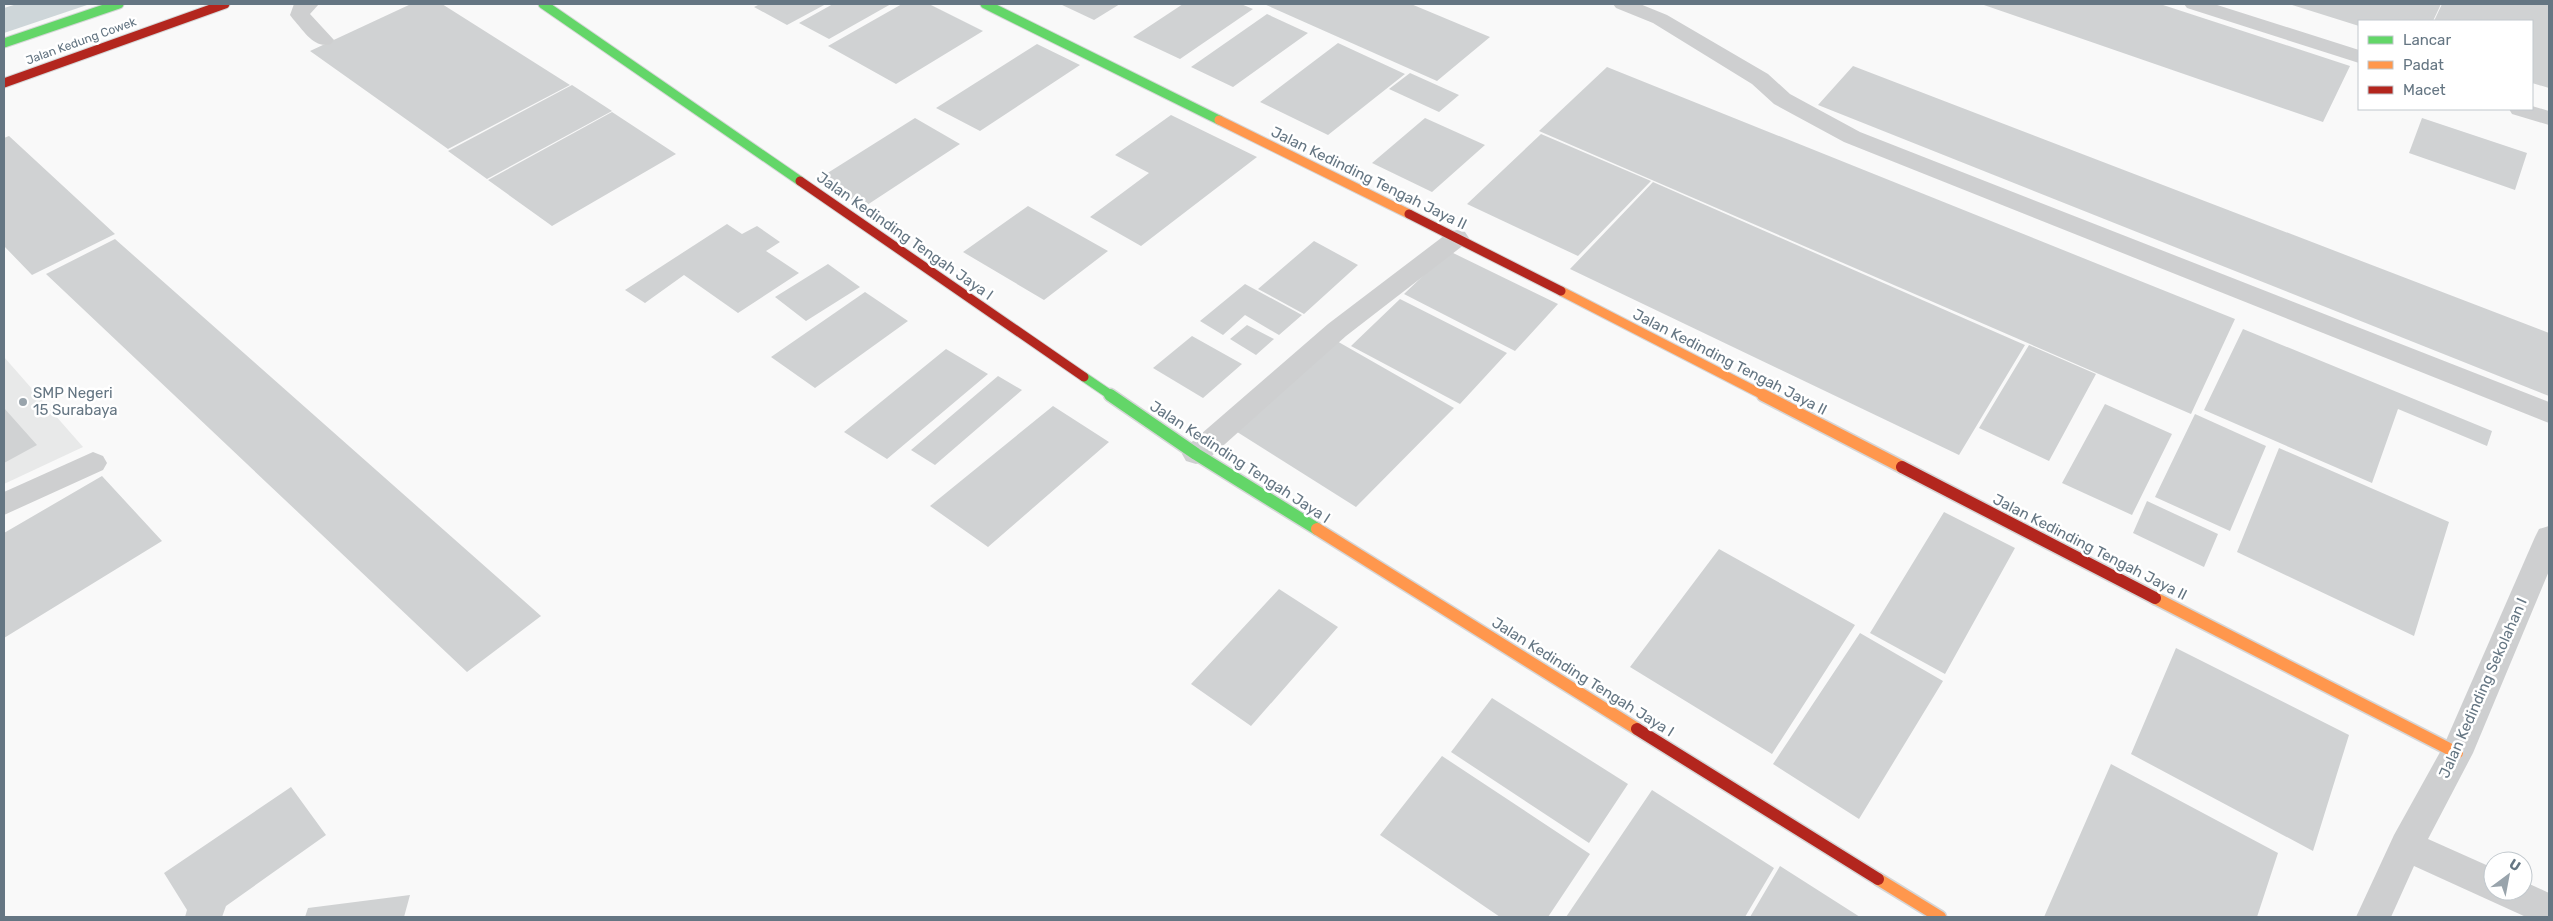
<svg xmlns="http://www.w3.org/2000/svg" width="2553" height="921" viewBox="0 0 2553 921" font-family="Rubik,sans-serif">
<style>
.built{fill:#e8e9e9}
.water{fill:#ced6d9}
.building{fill:#d0d2d3}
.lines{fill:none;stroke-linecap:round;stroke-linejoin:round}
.fast-far1-casing{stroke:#d5d6d7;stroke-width:11}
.fast-casing{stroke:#d5d6d7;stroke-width:15}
.slow-far1-casing{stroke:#d5d6d7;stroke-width:11}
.slow-casing{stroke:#d5d6d7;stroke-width:15}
.jam-far1-casing{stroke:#d5d6d7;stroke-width:11}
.jam-casing{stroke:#d5d6d7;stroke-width:15}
.lane{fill:#cecfd0;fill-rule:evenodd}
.street{fill:#cecfd0;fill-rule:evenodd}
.fast-far1{stroke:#63d668;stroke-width:9}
.fast{stroke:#63d668;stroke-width:12}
.slow-far1{stroke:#ff974d;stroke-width:9}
.slow{stroke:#ff974d;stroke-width:12}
.jam-far1{stroke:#b3261e;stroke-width:9}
.jam{stroke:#b3261e;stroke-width:12}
.poi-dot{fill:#99a4ac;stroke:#fff;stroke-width:2}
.labels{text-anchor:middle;stroke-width:5;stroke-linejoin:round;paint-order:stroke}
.far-street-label{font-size:12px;fill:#657683;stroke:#fff}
.street-label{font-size:15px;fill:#657683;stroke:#fff}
.poi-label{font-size:15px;fill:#657683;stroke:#fff;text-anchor:start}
</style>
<rect width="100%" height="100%" fill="#f9f9f9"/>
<!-- built -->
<path class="built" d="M4,357L83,447L4,484Z"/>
<!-- water -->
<path class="water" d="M17,4H90L4,33V8Z"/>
<!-- building -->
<path class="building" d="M411,4H442L570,85L448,149L310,51Z
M760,4H826L787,25L754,7Z
M833,4H891L829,39L799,23Z
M902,4H929L983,31L896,84L828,46Z
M1060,4H1120L1094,20Z
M1183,4H1241L1253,9L1180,59L1133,37Z
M1264,4H1411L1490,37L1437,81Z
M1981,4H2160L2350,66L2323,122Z
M2289,4H2441L2433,21H2359V26Z
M2442,4L2549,5V88L2532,83V21H2434Z
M1267,14L1308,33L1233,87L1191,67Z
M1338,43L1405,74L1328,135L1260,102Z
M1037,44L1080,65L980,131L936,108Z
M1853,66L2549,333V396L1818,105Z
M1607,67L2235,319L2191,414L1539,131Z
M1410,73L1459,95L1439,112L1389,89Z
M572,85L612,111L487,179L448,151Z
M612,112L676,154L552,226L488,180Z
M1171,115L1257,157L1141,246L1090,217L1149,173L1115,155Z
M915,118L960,144L864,207L818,179Z
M1425,118L1485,145L1432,192L1372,163Z
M2422,118L2527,153L2515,190L2409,153Z
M1541,134L1651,181L1578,256L1467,204Z
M9,136L115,234L32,275L4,246V138Z
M1653,182L2025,345L1959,455L1570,269Z
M1028,206L1108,251L1044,300L963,252Z
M727,224L742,234L757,226L780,242L766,251L799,273L738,313L684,275L645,303L625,290Z
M115,239L541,616L467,672L46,274Z
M1314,241L1358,265L1304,314L1258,289Z
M1449,251L1558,304L1515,351L1404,294Z
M828,264L860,287L806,321L775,297Z
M1245,284L1302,315L1279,335L1245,315L1223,335L1200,321Z
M865,292L908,321L815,388L771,357Z
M1400,299L1507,353L1460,404L1351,346Z
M1247,325L1274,339L1256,355L1230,339Z
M2243,329L2492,431L2487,446L2398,409L2372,483L2204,410Z
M1192,336L1242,364L1203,398L1153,368Z
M1335,340L1454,408L1356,507L1234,430Z
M2029,345L2096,374L2049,461L1979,428Z
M946,349L988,374L887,459L844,432Z
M998,376L1022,390L935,465L911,450Z
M2105,404L2172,434L2132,515L2062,483Z
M1053,406L1109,442L988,547L930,506Z
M4,408L37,445L4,463Z
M2195,414L2266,446L2230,531L2155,497Z
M2279,448L2449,522L2414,636L2237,552Z
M102,476L162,541L4,638V533Z
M2147,501L2218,534L2204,567L2133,533Z
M1944,512L2015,548L1945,674L1870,633Z
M1719,549L1855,625L1772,754L1630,667Z
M1279,589L1338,627L1251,726L1191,684Z
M1860,633L1943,681L1859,819L1773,764Z
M2176,648L2349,735L2313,851L2131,754Z
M1492,698L1628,784L1589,843L1451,752Z
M1442,756L1590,854L1548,917H1500L1380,835Z
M2111,764L2278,853L2257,917H2044Z
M291,787L326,835L226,906L222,917H185L187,910L164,873Z
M1652,790L1774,868L1745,917H1566Z
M1780,866L1860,917H1750Z
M410,895L404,917H305L308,908Z"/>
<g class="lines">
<defs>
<path id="fast-far1" d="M543,4L800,181
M985,4L1219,120
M4,43L119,4
M1084,377L1112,396"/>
<path id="fast" d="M1110,395L1196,454L1317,529"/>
<path id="slow-far1" d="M1219,120L1409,214
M1561,291L1765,396"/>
<path id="slow" d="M1763,395L1902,467
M1317,529L1637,729
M2155,598L2457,753
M1878,879L1940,917"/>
<path id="jam-far1" d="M4,83L225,4
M800,181L1084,377
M1409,214L1561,291"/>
<path id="jam" d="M1902,467L2155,598
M1637,729L1878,879"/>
</defs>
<!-- fast-far1 casing -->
<use href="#fast-far1" class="fast-far1-casing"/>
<!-- fast casing -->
<use href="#fast" class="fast-casing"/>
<!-- slow-far1 casing -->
<use href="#slow-far1" class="slow-far1-casing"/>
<!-- slow casing -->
<use href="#slow" class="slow-casing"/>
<!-- jam-far1 casing -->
<use href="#jam-far1" class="jam-far1-casing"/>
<!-- jam casing -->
<use href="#jam" class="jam-casing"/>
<!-- lane -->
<path class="lane" d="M294,4H319L310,14L334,40L331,44C314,49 304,31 293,19L290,15Z
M1613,4H1640L1667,15L1768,74L1790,94L1860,132L2549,402V423L1844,142L1774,104L1752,84L1653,23L1616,8Z"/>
<!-- street -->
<path class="street" d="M2184,4H2214L2359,50V63L2187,8Z
M2532,106L2549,111V125L2512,114L2509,109H2532Z
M1457,230L1465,232L1469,238L1465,244L1346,336L1206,461L1196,464L1186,461L1182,454L1186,447L1328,324L1449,232Z
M93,452L103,456L107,463L103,470L4,515V492Z
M2549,526V571L2473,753L2428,839L2493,868V891H2523V881L2549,893V917H2526L2414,866L2391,917H2356L2394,835L2444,745L2535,537L2539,529Z"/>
<!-- fast-far1 -->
<use href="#fast-far1" class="fast-far1"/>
<!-- fast -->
<use href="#fast" class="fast"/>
<!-- slow-far1 -->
<use href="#slow-far1" class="slow-far1"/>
<!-- slow -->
<use href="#slow" class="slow"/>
<!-- jam-far1 -->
<use href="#jam-far1" class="jam-far1"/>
<!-- jam -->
<use href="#jam" class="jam"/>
</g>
<!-- markers -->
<circle class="poi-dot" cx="23" cy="402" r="5"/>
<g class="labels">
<!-- far-street labels -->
<g class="far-street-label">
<text transform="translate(81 41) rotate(-20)" y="4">Jalan Kedung Cowek</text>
</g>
<!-- street labels -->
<g class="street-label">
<text transform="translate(1369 178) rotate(26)" y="5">Jalan Kedinding Tengah Jaya II</text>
<text transform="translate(905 236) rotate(35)" y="5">Jalan Kedinding Tengah Jaya I</text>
<text transform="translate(1730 362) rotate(27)" y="5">Jalan Kedinding Tengah Jaya II</text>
<text transform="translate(1240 462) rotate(33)" y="5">Jalan Kedinding Tengah Jaya I</text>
<text transform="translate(2090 547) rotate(27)" y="5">Jalan Kedinding Tengah Jaya II</text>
<text transform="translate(1583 677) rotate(32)" y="5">Jalan Kedinding Tengah Jaya I</text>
<text transform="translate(2483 688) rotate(-66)" y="5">Jalan Kedinding Sekolahan I</text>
</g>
<!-- poi labels -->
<g class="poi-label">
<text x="33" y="398">SMP Negeri<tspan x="33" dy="17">15 Surabaya</tspan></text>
</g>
</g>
<!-- border -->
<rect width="2553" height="921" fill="none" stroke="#657683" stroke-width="10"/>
<!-- legend -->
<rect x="2358" y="20" width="175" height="90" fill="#ffffff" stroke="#c1c8cd"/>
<rect x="2368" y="36" width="25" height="8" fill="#63d668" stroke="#c1c8cd"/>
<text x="2403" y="45" font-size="15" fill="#657683">Lancar</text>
<rect x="2368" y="61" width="25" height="8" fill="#ff974d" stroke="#c1c8cd"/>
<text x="2403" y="70" font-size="15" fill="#657683">Padat</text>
<rect x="2368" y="86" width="25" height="8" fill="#b3261e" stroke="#c1c8cd"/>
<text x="2403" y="95" font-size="15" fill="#657683">Macet</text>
<!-- north arrow -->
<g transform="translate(2508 876) rotate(32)"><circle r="24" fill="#ffffff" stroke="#c1c8cd"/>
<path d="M0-4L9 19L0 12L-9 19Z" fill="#99a4ac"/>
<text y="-8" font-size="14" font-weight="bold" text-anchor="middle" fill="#657683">U</text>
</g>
</svg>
